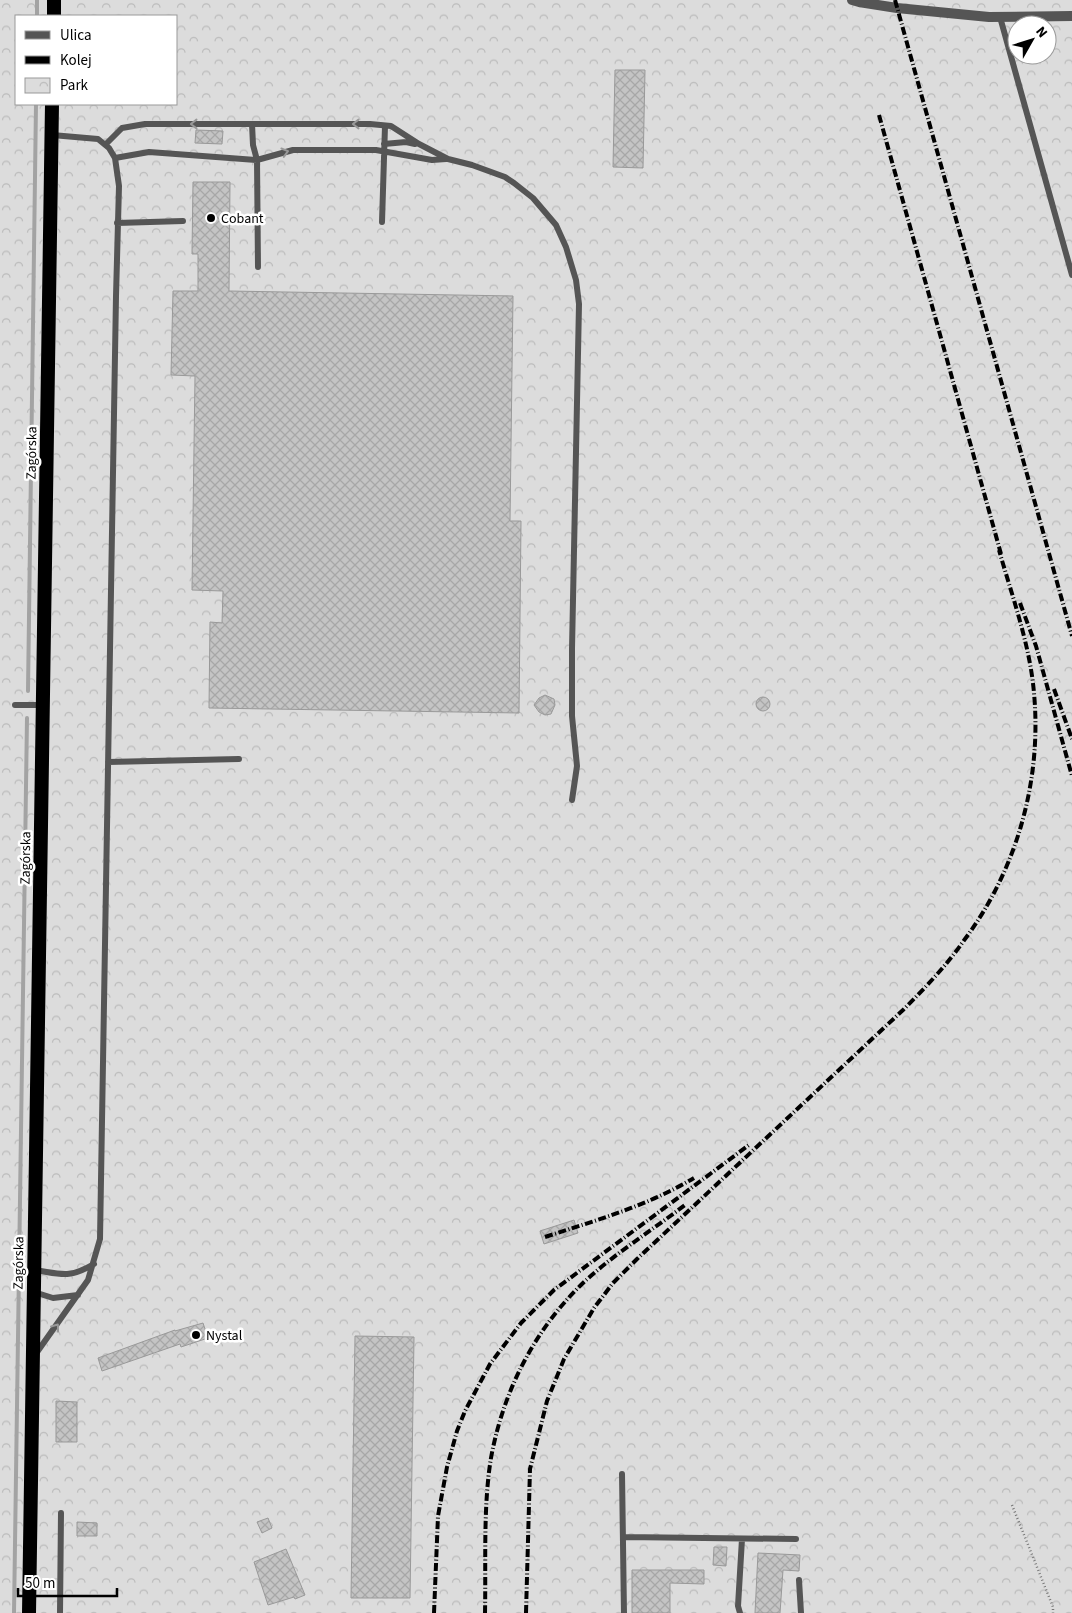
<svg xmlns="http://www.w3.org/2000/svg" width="1072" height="1613" viewBox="0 0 1072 1613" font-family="'Source Sans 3',sans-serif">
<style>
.park{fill:url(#park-crowns);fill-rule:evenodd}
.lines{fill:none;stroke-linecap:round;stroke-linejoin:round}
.stream{stroke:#a3a3a3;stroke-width:4}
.building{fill:url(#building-cross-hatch);stroke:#999}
.trunk-casing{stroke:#dbdbdb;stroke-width:15}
.path{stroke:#777;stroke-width:2.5;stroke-dasharray:1 2.5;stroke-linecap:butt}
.service{stroke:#555;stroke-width:6}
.minor{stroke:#555;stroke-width:10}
.trunk{stroke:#000;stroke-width:14}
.rail{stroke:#000;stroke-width:4;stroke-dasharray:8 2.5 1 2.5;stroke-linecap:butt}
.oneway{stroke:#999}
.poi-dot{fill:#000;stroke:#fff;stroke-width:2}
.labels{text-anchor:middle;stroke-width:5;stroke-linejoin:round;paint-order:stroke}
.poi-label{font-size:14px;fill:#000;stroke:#fff;text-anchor:start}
.street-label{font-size:14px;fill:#000;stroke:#fff}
</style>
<defs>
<pattern id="park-crowns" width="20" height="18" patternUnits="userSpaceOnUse" patternTransform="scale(1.25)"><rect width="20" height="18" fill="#dcdcdc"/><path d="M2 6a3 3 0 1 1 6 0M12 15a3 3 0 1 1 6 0" fill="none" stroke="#bbb"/></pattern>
<pattern id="building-cross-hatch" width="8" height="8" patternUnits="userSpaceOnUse" patternTransform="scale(1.25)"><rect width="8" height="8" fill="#c4c4c4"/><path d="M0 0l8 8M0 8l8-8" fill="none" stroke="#a7a7a7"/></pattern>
</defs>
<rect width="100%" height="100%" fill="#fff"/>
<!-- park -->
<path class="park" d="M0,0H1072V1613H0ZM16,16H176V104H16ZM1017,25H1047V55H1017Z"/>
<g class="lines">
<!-- stream -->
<path class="stream" d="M37,0V16
M28,691L36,104
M14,1613L27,718"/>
</g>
<!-- building -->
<path class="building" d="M615,70H645L643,168L613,167Z
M196,130L223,131L222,144L195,143Z
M193,182H230L229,291L513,296L510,521H521L519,713L209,708L210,622L222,623L223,591L192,590L195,376L171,375L173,291H198V254H192Z
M545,695L554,699L555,705L551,714L545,715L539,712L534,705L539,698Z
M756 704a7 7 0 1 1 14 0a7 7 0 1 1-14 0Z
M574,1220L578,1233L544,1244L540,1231Z
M203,1323L208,1338L181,1347L180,1344L102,1371L98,1358L175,1330V1331Z
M355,1336L414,1337L410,1598H351Z
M56,1401L77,1402V1442H56Z
M268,1518L272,1528L262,1533L257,1522Z
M77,1522L97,1523V1536H77Z
M714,1547H727L726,1566L713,1565Z
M286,1549L305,1595L295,1599L294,1597L268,1605L254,1562Z
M758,1553L800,1555L799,1571L783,1570L780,1613H755Z
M632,1570H704V1584L670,1583V1613H632Z"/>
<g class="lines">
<defs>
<path id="trunk" d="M54,16V0
M29,1613L52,104"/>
</defs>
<!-- trunk casing -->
<use href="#trunk" class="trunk-casing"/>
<!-- path -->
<path class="path" d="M1012,1505L1053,1607V1613"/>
<!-- service -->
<path class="service" d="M1000,17L1072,275
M252,124L253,145L257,160L258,267
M106,144L122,128L145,124H370L391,126L419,144L448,159L472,165L505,177L514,183L533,198L556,225L566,247L576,280L579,304L572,649V716L577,766L572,800
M384,144L406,142L415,144
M115,158L149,152L257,160L293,150H376L432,160L446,159
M382,222L385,126
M117,223L183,221
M15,705H43
M108,762L239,759
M34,1270C62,1274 68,1279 94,1264
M34,1292L53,1298L78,1295
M35,1355L88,1280L100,1239L116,296L119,186L115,158L109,148L98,139L52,135
M622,1474L624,1613
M624,1537L796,1539
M799,1580L801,1613
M60,1613L61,1513
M740,1613L738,1606L742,1539"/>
<!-- minor -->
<path class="minor" d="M852,0L859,2L897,8L989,17L1072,16"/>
<!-- trunk -->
<use href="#trunk" class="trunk"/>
<!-- rail -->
<path class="rail" d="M895,0L1072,636
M879,115L1001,554
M1020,603L1036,646L1072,776
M1054,689L1072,739
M545,1237C597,1220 647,1206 694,1178
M434,1613L438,1516L447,1467L457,1431L465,1411L490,1364L521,1323L554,1290L749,1145
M485,1613C486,1563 483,1506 491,1458C503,1392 534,1330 583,1283C614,1254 651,1231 685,1205
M526,1613L530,1469L547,1401L564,1359L594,1308L613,1283L637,1259L903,1010C925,988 947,965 965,939C1017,869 1042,780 1034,693C1030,645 1012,596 999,550"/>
</g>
<!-- one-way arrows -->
<defs><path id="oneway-chevron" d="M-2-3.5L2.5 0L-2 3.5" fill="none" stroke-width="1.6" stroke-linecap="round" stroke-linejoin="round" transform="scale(1.25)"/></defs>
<g class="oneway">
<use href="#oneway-chevron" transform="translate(194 124) rotate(-180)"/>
<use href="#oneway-chevron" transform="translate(356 124) rotate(180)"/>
<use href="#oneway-chevron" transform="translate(285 152) rotate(-16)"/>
<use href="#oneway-chevron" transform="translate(56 1327) rotate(-54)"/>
</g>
<!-- markers -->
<g class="poi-dot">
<circle cx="211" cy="218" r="5"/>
<circle cx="196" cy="1335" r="5"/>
</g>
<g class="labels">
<!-- poi labels -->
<g class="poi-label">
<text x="221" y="223">Cobant</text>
<text x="206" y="1340">Nystal</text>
</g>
<!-- street labels -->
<g class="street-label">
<text transform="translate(31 453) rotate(-89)" y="5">Zagórska</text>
<text transform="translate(25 858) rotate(-89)" y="5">Zagórska</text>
<text transform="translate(18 1263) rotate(-89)" y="5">Zagórska</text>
</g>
</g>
<!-- legend -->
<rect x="15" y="15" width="162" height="90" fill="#ffffff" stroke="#999999"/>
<rect x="25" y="31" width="25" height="8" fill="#555555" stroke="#999999"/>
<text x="60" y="40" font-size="15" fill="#000000">Ulica</text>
<rect x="25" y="56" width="25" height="8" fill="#000000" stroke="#999999"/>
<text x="60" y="65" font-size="15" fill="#000000">Kolej</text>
<rect x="25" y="78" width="25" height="15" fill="url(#park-crowns)" stroke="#999999"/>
<text x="60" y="90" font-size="15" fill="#000000">Park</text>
<!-- north arrow -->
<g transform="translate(1032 40) rotate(51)"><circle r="24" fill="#ffffff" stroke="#999999"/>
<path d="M0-4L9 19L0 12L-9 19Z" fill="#000000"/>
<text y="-8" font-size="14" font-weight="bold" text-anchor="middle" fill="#000000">N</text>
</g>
<!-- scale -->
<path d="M18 1588v8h99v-8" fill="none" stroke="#000000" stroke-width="2.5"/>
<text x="25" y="1588" font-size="15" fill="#000000" stroke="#ffffff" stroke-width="4" paint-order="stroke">50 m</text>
</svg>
